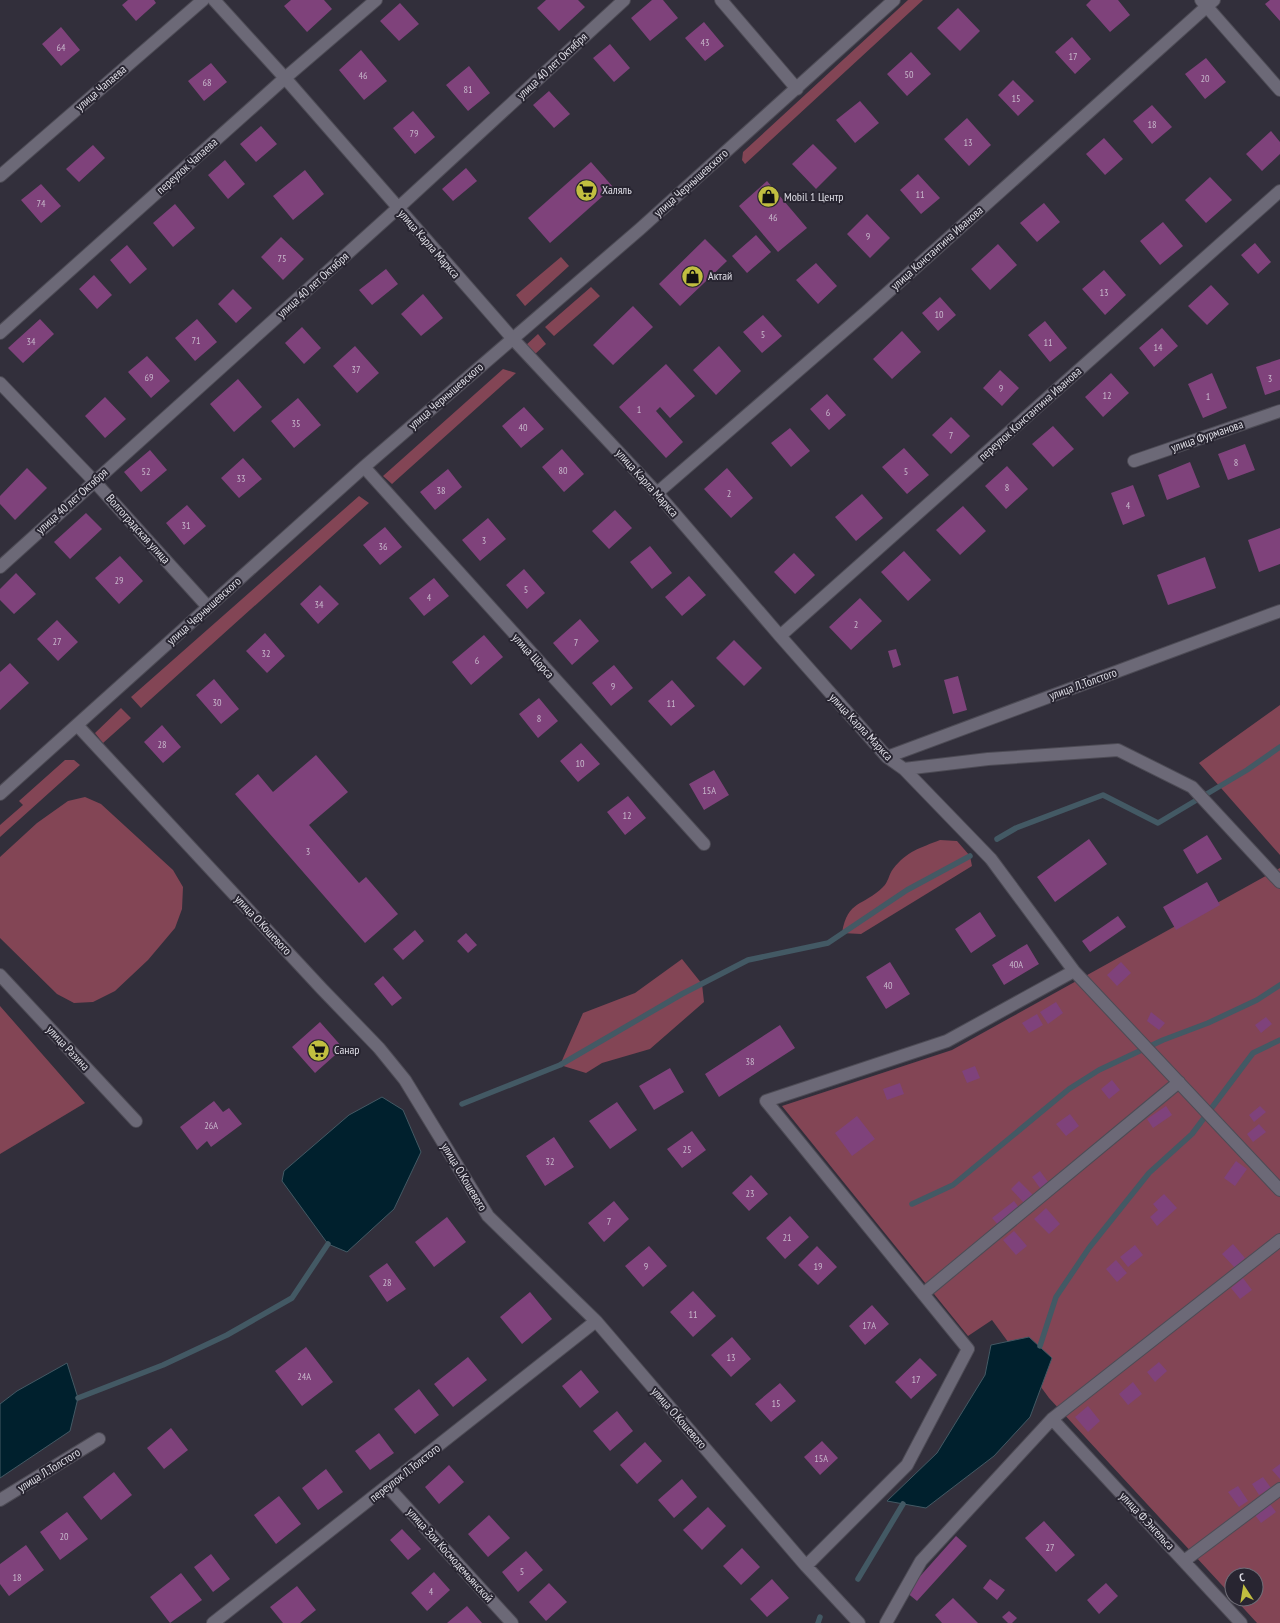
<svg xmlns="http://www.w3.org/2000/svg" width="1280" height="1623" viewBox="0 0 1280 1623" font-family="'PT Sans Narrow',sans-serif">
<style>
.green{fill:#834555}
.water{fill:#00202d;stroke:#435964}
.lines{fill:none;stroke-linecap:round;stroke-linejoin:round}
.stream{stroke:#435964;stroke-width:5.5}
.building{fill:#7f427b}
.minor-casing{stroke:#4d4b55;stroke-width:14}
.minor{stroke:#6c6977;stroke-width:12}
.labels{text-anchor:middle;stroke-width:4;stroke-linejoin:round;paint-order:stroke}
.number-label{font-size:10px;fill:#c7b7cb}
.street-label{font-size:12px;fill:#dfdee6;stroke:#282531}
.poi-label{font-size:12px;fill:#dfdee6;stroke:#282531;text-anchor:start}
</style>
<rect width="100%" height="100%" fill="#322f3b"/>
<!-- green -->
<path class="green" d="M908,0H923L745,164L742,160L743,152Z
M561,257L569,266L525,306L516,295Z
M591,287L600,296L554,336L545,327Z
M538,334L546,344L534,355L525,346Z
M503,369L516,373L392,484L383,476Z
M359,496L369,503L141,708L131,697Z
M1280,705V855L1199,763Z
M121,708L131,718L103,743L95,733Z
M65,760H74L80,765L0,837V825L23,805L19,801Z
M85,797L101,804L173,870L183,887L182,909L175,928L148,960L115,991L93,1002L74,1003L57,994L0,938V857L37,823L68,801Z
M940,840L957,841L970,856L972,866L861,934L842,933C848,899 863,907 883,887C888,883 889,874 893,869C907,851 920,848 940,840Z
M1280,868V1623H1257L1235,1599H1256V1575H1232V1596L1049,1398L992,1320L968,1336L782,1106L952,1050Z
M682,959L702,984L704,1002L650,1049L602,1063L586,1073L560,1065L583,1013L635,993Z
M0,1006L85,1103L0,1154Z"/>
<!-- water -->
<path class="water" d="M382,1097L403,1110L421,1152L394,1209L347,1252L328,1244L282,1181L284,1171L349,1115Z
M1029,1337L1052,1358L1030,1417L994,1456L926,1508L887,1501L937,1453L985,1375L991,1345Z
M67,1363L78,1398L70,1431L0,1478V1404L17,1391Z"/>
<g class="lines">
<!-- stream -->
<path class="stream" d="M997,839L1016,828L1103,795L1158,823L1247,770L1280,747
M462,1104L560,1065L682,994L748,960L828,943L907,890L970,856
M912,1204L953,1185L1069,1089L1099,1070L1163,1040L1208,1023L1257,1000L1280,985
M1040,1346L1056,1297L1089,1248L1149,1173L1192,1134L1253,1053L1280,1040
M78,1398L163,1365L227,1335L292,1298L328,1244
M858,1579L903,1504
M818,1623L820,1617"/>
</g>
<!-- building -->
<path class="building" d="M128,0H154L156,3L136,21L122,5Z
M291,0H324L332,9L307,32L284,6Z
M546,0H578L585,7L559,31L537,8Z
M652,0H663L678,18L650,41L631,18Z
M1091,0H1118L1130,15L1110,32L1086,5Z
M1270,0H1280V21L1265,4Z
M400,3L419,24L399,41L380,21Z
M958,8L980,31L960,51L937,28Z
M704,22L724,46L705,61L685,38Z
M61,27L80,50L61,66L42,44Z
M1072,37L1091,59L1075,74L1055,52Z
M610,44L630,68L614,82L593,58Z
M361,50L387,81L364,100L339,70Z
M911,52L931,74L907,96L887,74Z
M1206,58L1226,82L1205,99L1185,74Z
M211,63L227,82L204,101L188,81Z
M469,66L490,93L468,111L446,85Z
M1013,80L1034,101L1018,116L998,95Z
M549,91L570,114L554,128L533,105Z
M860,101L879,123L855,143L836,120Z
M1152,105L1172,127L1152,144L1133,121Z
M413,111L435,137L415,154L393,128Z
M967,118L991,145L969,166L944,139Z
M261,126L277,144L256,162L240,144Z
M1271,131L1280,142V154L1262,171L1246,154Z
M1104,138L1123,159L1105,175L1086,154Z
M813,144L837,168L816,189L792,164Z
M93,145L105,158L79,182L66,169Z
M225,160L245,184L228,199L208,175Z
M591,162L613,187L550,243L528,218Z
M466,168L477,181L453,201L442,189Z
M305,170L324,194L293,220L273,196Z
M918,174L940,198L921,214L900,190Z
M1210,177L1232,200L1206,223L1185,200Z
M767,181L807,228L778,252L739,206Z
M41,184L61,206L41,223L21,200Z
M1044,203L1060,222L1037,242L1020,223Z
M175,204L195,228L173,247L153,223Z
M867,214L890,238L870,258L847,234Z
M1163,222L1183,246L1160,265L1140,241Z
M756,235L771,252L747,273L732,256Z
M281,237L304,259L283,280L261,257Z
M705,239L727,261L680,306L659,284Z
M1255,243L1271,262L1258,274L1241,255Z
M998,244L1017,265L990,290L971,269Z
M127,245L147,269L130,284L110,260Z
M816,263L837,286L818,304L796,280Z
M386,269L398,284L372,305L359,290Z
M1104,270L1126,295L1105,315L1082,289Z
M94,275L112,295L97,309L79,289Z
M1211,285L1229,304L1207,325L1188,306Z
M233,289L252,308L236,323L218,304Z
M423,294L443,318L421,336L401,314Z
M940,297L956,315L938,331L922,313Z
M633,306L653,327L613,365L593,345Z
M763,315L782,336L762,353L743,332Z
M40,319L54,334L23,363L8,348Z
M197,319L217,342L195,361L175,338Z
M1045,321L1067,348L1050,362L1028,335Z
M302,327L321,348L304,364L285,343Z
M1162,328L1178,346L1154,367L1139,348Z
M902,331L921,352L892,379L873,359Z
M355,346L379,373L357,393L333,366Z
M719,346L741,371L716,395L693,370Z
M147,356L170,381L151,398L128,372Z
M1280,359V390L1265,395L1256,367Z
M666,364L695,396L670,418L660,407L656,411L683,442L666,458L619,407Z
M1000,370L1019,388L1002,406L983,388Z
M1111,373L1129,393L1103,417L1085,397Z
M1212,373L1227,408L1203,418L1188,384Z
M238,379L262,407L234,432L210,404Z
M827,394L846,415L829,430L810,409Z
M105,397L126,419L105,438L85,416Z
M298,398L321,425L294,448L271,421Z
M524,407L544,429L521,448L502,426Z
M951,417L970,436L951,454L932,435Z
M1053,426L1074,449L1053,467L1032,444Z
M790,428L810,451L791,467L771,443Z
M1245,444L1255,470L1228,480L1218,454Z
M904,448L929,475L907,494L882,467Z
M562,449L584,474L564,492L542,467Z
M150,450L167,470L141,492L124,472Z
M243,458L262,479L239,498L221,478Z
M1190,462L1200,487L1167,500L1158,475Z
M1007,466L1028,489L1006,509L985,486Z
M27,468L47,488L15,520L0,504V496Z
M727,468L753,498L731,518L704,489Z
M448,469L462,487L435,510L420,492Z
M1133,485L1145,516L1123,525L1111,493Z
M862,494L883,518L856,541L835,517Z
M187,505L206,526L184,545L166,523Z
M963,506L986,531L960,555L936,530Z
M615,510L632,528L609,549L592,531Z
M86,513L102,529L70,559L54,542Z
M488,518L506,539L480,561L462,540Z
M385,527L402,547L380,565L363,545Z
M1280,528V564L1259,572L1248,540Z
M650,546L672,573L652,589L630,562Z
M904,551L931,580L908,601L881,572Z
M794,553L815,575L795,594L774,572Z
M120,556L143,581L119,604L95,578Z
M1205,557L1216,588L1168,605L1157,575Z
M524,569L545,593L527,609L506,585Z
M16,573L36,594L14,614L0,600V589Z
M689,576L706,595L682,616L665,597Z
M434,578L449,596L424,616L409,598Z
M320,585L339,604L318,624L300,604Z
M860,598L882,621L851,650L829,627Z
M580,619L599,641L572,665L553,643Z
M57,620L78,642L58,661L37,639Z
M265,633L285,656L267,673L246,651Z
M484,635L503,657L471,685L452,662Z
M734,640L762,668L744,686L716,658Z
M896,649L901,665L893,668L888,651Z
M10,663L29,683L0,710V672Z
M614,665L633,688L611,706L592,683Z
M958,676L967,710L953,714L944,680Z
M214,679L239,709L221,724L196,695Z
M672,680L695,706L671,726L648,701Z
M539,698L558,721L538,738L519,714Z
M162,725L181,747L163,763L144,742Z
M581,743L600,764L578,782L560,761Z
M316,755L348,792L309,825L359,883L366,877L398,914L365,943L235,794L258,774L273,792Z
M714,770L729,795L704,810L689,784Z
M628,796L646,818L625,835L607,812Z
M1207,835L1222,859L1197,874L1183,850Z
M1089,839L1107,864L1055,902L1037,877Z
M1207,882L1220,905L1176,930L1163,907Z
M980,912L996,936L971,953L955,929Z
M1118,916L1126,927L1090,952L1082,941Z
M415,930L424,941L403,960L393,949Z
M466,933L477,945L468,953L457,941Z
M1027,944L1039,964L1004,985L992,965Z
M890,962L910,994L886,1009L866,977Z
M1121,962L1131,973L1117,986L1107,975Z
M383,976L402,998L392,1006L374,984Z
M1056,1002L1063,1013L1048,1024L1040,1012Z
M1151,1012L1165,1023L1159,1030L1147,1021Z
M1037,1014L1043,1025L1029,1033L1022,1023Z
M1266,1017L1272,1024L1261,1033L1255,1025Z
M320,1022L343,1048L315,1073L292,1047Z
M780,1025L795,1048L719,1097L705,1074Z
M975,1066L980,1078L967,1083L962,1071Z
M670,1068L684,1092L654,1110L639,1086Z
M1112,1080L1120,1090L1109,1099L1101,1089Z
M900,1083L904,1094L887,1100L883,1089Z
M214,1101L223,1112L229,1108L242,1124L211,1147L207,1141L197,1150L180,1127Z
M617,1102L637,1130L610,1149L589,1121Z
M1166,1106L1172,1115L1153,1128L1147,1119Z
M1260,1106L1266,1112L1254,1122L1249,1115Z
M1070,1114L1079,1126L1066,1136L1056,1124Z
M857,1116L875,1139L852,1156L835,1133Z
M1259,1124L1266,1132L1253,1142L1247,1134Z
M692,1131L706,1150L682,1168L667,1149Z
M554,1137L574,1167L545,1186L526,1156Z
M1236,1161L1247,1169L1235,1186L1224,1178Z
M1040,1171L1048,1182L1040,1188L1032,1177Z
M751,1175L768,1194L749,1211L732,1193Z
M1019,1181L1033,1195L1024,1203L1011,1189Z
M1164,1194L1177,1208L1157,1226L1150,1217L1158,1210L1153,1204Z
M614,1201L629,1219L604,1242L588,1223Z
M1014,1201L1020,1209L999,1226L992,1218Z
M1046,1208L1060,1224L1049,1234L1034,1219Z
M790,1216L809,1237L785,1259L766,1238Z
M447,1217L466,1242L434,1267L415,1242Z
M1014,1231L1027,1246L1016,1255L1003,1240Z
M1233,1244L1245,1258L1235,1268L1222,1254Z
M1135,1245L1143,1255L1128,1267L1120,1257Z
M649,1246L667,1266L643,1287L625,1266Z
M817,1246L837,1267L818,1285L798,1265Z
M1116,1260L1127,1273L1117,1282L1106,1269Z
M387,1263L406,1289L387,1302L369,1276Z
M1243,1278L1252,1290L1240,1299L1231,1288Z
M693,1291L716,1316L693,1337L670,1312Z
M530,1292L552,1319L522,1344L500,1317Z
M872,1305L889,1324L865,1345L849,1326Z
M732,1337L751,1359L731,1377L711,1355Z
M306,1347L333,1382L302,1406L275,1371Z
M468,1357L487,1380L453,1407L434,1384Z
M920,1358L937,1375L911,1399L895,1382Z
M1159,1362L1167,1371L1155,1382L1147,1372Z
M581,1370L599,1392L580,1408L562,1386Z
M1133,1382L1142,1394L1128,1405L1119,1394Z
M780,1383L796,1401L771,1422L755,1404Z
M419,1389L439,1415L415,1434L394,1409Z
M1088,1406L1100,1421L1088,1432L1075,1417Z
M617,1411L633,1431L610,1451L593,1431Z
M171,1428L188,1450L164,1469L147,1448Z
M379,1433L394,1453L370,1470L355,1451Z
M822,1441L838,1458L820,1475L804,1457Z
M645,1442L662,1461L637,1484L620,1465Z
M1280,1464V1479L1272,1470Z
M449,1465L464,1482L439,1504L425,1487Z
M326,1469L343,1492L318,1510L302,1488Z
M114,1472L132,1495L101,1520L83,1497Z
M1263,1477L1271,1488L1259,1495L1252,1484Z
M682,1479L697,1497L674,1518L658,1500Z
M1238,1486L1248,1501L1239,1507L1228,1492Z
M279,1496L301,1524L276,1544L254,1515Z
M1270,1504L1276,1512L1261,1523L1255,1515Z
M708,1507L726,1526L702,1550L683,1530Z
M67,1512L88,1539L60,1560L40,1532Z
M489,1515L510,1538L488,1557L468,1534Z
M1044,1521L1075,1555L1056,1572L1025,1538Z
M402,1529L421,1549L408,1560L390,1540Z
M956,1536L967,1546L917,1601L906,1592Z
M26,1545L44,1570L9,1596L0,1584V1564Z
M742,1548L760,1567L741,1585L723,1566Z
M526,1551L543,1570L518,1592L502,1572Z
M211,1554L230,1579L213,1592L194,1567Z
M1240,1567L1246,1575H1232V1578L1230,1575Z
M434,1572L450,1590L427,1611L411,1593Z
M181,1573L202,1600L170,1623L150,1597Z
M772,1579L789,1598L767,1617L750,1599Z
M990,1579L1005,1590L997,1600L983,1588Z
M549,1583L567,1602L546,1621L529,1602Z
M1106,1583L1118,1596L1099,1614L1087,1600Z
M297,1586L316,1610L300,1623H283L270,1607Z
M953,1598L978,1623H942L935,1615Z
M467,1606L482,1623H447Z
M1009,1611L1017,1618L1012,1623H1008L1002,1617Z"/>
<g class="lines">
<defs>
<path id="minor" d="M214,0L285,78L513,339L657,493L780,636L887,757L904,769L991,859L1074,971L1280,1190
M721,0L797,89
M1201,0L1280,90
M0,176L203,0
M0,333L285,78L376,0
M0,383L94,481L208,607
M1134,461L1280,411
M364,467L704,844
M657,493L866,312L1214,0
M0,567L398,208L624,0
M780,636L1280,191
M77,725L322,989L379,1048L405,1080L488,1216L596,1321L806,1566L859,1623
M887,757L1280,611
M904,769L988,759L1118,750L1192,787L1280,882
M0,794L364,467L640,229L894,0
M0,975L136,1121
M923,1294L1179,1082
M1052,1419L1241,1623
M388,1487L512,1623
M0,1500L99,1439
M1184,1561L1280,1489
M806,1566L907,1465L968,1349L766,1101L947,1041L1074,971
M213,1623L596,1321
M886,1623L921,1561L1052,1419L1280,1240"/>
</defs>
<!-- minor casing -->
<use href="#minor" class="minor-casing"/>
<!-- minor -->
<use href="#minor" class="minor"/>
</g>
<!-- icons -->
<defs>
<symbol id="supermarket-disc" viewBox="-11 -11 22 22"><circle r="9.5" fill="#c1be40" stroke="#282531"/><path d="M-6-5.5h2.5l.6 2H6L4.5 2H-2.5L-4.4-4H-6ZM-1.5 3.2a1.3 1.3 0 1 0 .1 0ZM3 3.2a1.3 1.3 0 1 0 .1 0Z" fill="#111"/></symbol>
<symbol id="shop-disc" viewBox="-11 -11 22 22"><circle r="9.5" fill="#c1be40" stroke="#282531"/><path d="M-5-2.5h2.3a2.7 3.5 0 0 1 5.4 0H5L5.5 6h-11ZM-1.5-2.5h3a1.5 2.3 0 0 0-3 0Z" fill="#111"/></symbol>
</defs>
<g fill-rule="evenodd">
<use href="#supermarket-disc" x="574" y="178" width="25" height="25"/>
<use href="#shop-disc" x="756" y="184" width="25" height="25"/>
<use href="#shop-disc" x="680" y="264" width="25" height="25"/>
<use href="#supermarket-disc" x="306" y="1038" width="25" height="25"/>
</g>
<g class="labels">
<!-- number labels -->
<g class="number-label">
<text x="705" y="46">43</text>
<text x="61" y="51">64</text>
<text x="1073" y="60">17</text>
<text x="909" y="78">50</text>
<text x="363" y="79">46</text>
<text x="1205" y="82">20</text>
<text x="207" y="86">68</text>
<text x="468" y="93">81</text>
<text x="1016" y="102">15</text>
<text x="1152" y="128">18</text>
<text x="414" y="137">79</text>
<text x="968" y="146">13</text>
<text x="920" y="198">11</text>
<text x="41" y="207">74</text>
<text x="773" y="221">46</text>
<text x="868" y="240">9</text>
<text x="282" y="262">75</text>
<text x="1104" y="296">13</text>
<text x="939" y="318">10</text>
<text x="763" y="338">5</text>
<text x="196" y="344">71</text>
<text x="31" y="345">34</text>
<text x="1048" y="346">11</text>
<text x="1158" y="351">14</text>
<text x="356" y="373">37</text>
<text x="149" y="381">69</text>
<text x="1270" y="382">3</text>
<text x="1001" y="392">9</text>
<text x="1107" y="399">12</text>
<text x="1208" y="400">1</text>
<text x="639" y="413">1</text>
<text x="828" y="416">6</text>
<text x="296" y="427">35</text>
<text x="523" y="431">40</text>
<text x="951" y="439">7</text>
<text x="1236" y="466">8</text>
<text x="563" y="474">80</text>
<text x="146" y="475">52</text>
<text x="906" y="475">5</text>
<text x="241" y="482">33</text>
<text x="1007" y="491">8</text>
<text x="441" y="494">38</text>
<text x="729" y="497">2</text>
<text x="1128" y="509">4</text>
<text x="186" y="529">31</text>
<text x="484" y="544">3</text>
<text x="383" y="550">36</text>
<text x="119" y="584">29</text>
<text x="526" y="593">5</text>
<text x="429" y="601">4</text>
<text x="319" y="608">34</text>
<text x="856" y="628">2</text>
<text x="57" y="645">27</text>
<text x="576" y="646">7</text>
<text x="266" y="657">32</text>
<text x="477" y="664">6</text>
<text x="613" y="690">9</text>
<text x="217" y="706">30</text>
<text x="671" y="707">11</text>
<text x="539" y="722">8</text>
<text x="162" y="748">28</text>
<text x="580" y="767">10</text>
<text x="709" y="794">15А</text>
<text x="627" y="819">12</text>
<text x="308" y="855">3</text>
<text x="1016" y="968">40А</text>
<text x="888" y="989">40</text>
<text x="750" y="1065">38</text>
<text x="211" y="1129">26А</text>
<text x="687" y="1153">25</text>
<text x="550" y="1165">32</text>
<text x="750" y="1197">23</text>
<text x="609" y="1225">7</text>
<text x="787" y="1241">21</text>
<text x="646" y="1270">9</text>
<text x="818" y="1270">19</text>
<text x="387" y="1286">28</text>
<text x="693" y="1318">11</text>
<text x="869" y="1329">17А</text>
<text x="731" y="1361">13</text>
<text x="304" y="1380">24А</text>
<text x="916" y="1383">17</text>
<text x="776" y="1407">15</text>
<text x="821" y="1462">15А</text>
<text x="64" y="1540">20</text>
<text x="1050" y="1551">27</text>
<text x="522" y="1575">5</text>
<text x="17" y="1581">18</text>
<text x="431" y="1595">4</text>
</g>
<!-- street labels -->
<g class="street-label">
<text transform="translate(552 66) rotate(-43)" y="4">улица 40 лет Октября</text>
<text transform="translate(101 88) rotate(-41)" y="4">улица Чапаева</text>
<text transform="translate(187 166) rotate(-42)" y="4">переулок Чапаева</text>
<text transform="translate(691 183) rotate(-42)" y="4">улица Чернышевского</text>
<text transform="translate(429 244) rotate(49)" y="4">улица Карла Маркса</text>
<text transform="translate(937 248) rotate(-42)" y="4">улица Константина Иванова</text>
<text transform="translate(313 285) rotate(-42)" y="4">улица 40 лет Октября</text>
<text transform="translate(446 396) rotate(-41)" y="4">улица Чернышевского</text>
<text transform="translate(1030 414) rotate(-42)" y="4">переулок Константина Иванова</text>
<text transform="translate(1207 436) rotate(-19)" y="4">улица Фурманова</text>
<text transform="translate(647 483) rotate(48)" y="4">улица Карла Маркса</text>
<text transform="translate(72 501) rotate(-42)" y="4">улица 40 лет Октября</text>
<text transform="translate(138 529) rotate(48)" y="4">Волгоградская улица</text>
<text transform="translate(204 611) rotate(-42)" y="4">улица Чернышевского</text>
<text transform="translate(533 656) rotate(48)" y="4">улица Щорса</text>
<text transform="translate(1083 684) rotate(-20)" y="4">улица Л.Толстого</text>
<text transform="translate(861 727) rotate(47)" y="4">улица Карла Маркса</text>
<text transform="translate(263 925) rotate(47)" y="4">улица О.Кошевого</text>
<text transform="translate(68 1048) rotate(47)" y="4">улица Разина</text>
<text transform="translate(464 1177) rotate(59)" y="4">улица О.Кошевого</text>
<text transform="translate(679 1418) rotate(49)" y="4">улица О.Кошевого</text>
<text transform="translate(49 1470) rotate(-32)" y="4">улица Л.Толстого</text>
<text transform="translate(405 1473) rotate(-38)" y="4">переулок Л.Толстого</text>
<text transform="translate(1147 1521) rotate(47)" y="4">улица Ф.Энгельса</text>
<text transform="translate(450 1555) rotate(48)" y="4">улица Зои Космодемьянской</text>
</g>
<!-- poi labels -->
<g class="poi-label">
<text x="602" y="194">Халяль</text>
<text x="784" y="201">Mobil 1 Центр</text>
<text x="708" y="280">Актай</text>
<text x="334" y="1054">Санар</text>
</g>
</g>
<!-- north arrow -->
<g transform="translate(1244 1587) rotate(348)"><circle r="19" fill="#282531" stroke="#716f79"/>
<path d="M0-3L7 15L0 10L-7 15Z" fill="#c1be40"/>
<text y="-6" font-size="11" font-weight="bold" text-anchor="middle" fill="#dfdee6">С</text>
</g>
</svg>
